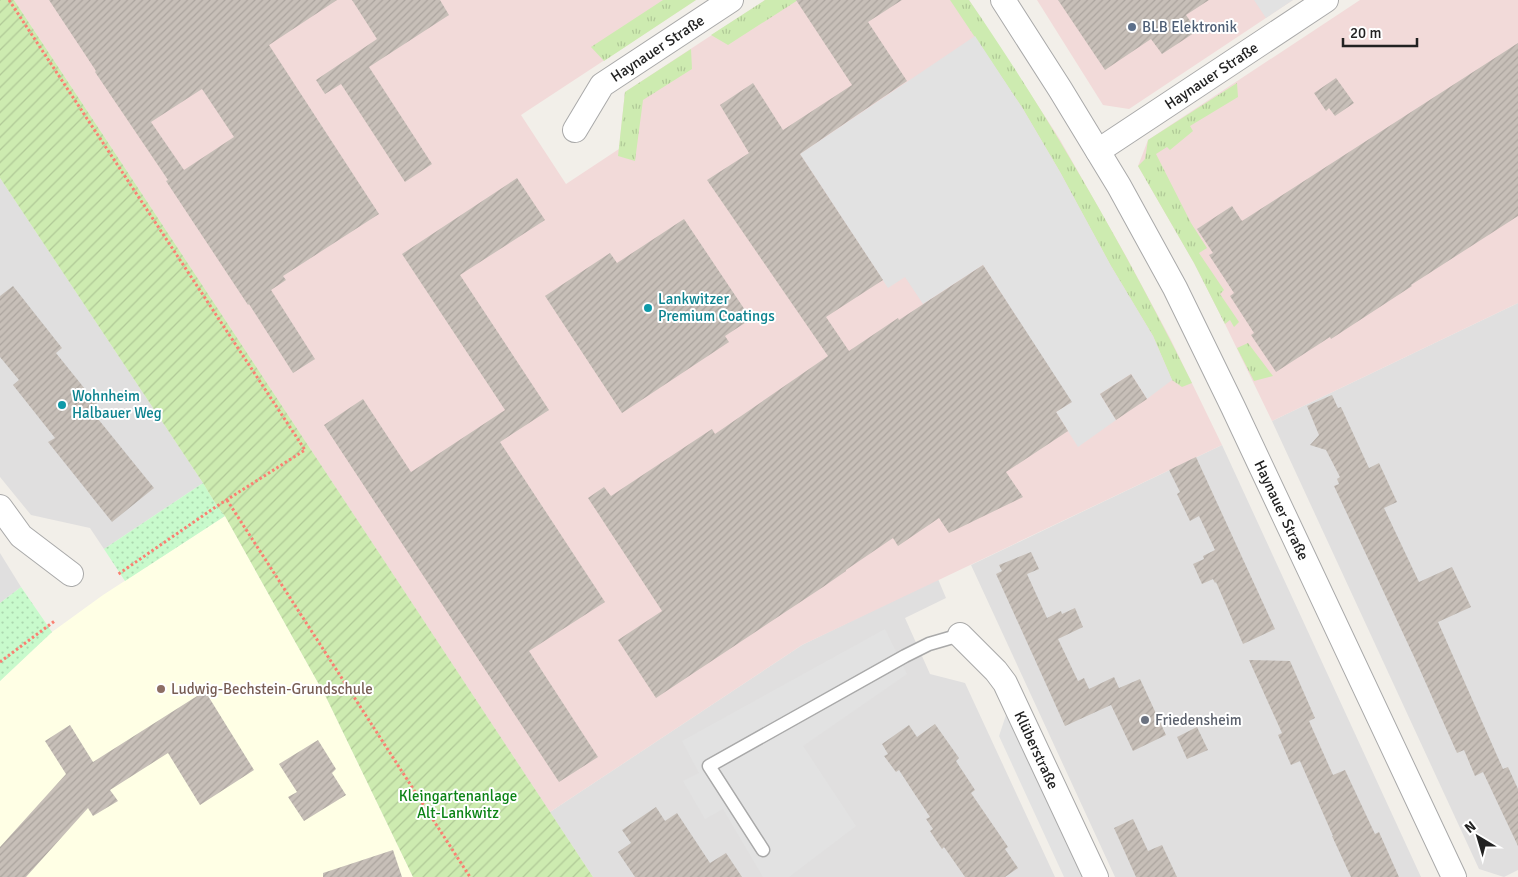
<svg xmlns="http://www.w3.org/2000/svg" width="1518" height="877" viewBox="0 0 1518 877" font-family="Signika,sans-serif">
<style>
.residential{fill:#e0dfdf}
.commercial{fill:#f2dad9}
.education{fill:#ffffe5}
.grass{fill:url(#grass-tufts)}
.park{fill:url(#park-dots)}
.garden{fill:url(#garden-furrows)}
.parking{fill:#e2e2e2}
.building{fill:url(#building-hatch);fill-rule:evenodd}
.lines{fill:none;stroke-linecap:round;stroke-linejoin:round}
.service-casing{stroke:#a9a9a9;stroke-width:15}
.minor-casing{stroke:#a9a9a9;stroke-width:26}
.path{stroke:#fa8072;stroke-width:3;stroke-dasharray:2.5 2.5;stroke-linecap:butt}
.service{stroke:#fff;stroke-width:12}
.minor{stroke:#fff;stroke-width:24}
.service-dot{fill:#5c6f8a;stroke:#fff;stroke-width:2}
.culture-dot{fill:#0f9aa8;stroke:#fff;stroke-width:2}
.education-dot{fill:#8d6e63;stroke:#fff;stroke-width:2}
.worship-dot{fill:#6b7280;stroke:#fff;stroke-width:2}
.labels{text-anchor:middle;stroke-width:4;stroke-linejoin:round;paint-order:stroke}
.service-label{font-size:15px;fill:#4e5e75;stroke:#fff;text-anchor:start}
.street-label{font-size:15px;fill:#222;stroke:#fff}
.culture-label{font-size:15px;fill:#0d838f;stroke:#fff;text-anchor:start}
.education-label{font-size:15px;fill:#785e54;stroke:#fff;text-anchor:start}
.worship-label{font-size:15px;fill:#5b616d;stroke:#fff;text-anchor:start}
.park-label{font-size:15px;fill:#0c8416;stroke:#fff}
</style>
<defs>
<pattern id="grass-tufts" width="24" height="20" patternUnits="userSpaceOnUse" patternTransform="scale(1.25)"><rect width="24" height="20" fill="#cdebb0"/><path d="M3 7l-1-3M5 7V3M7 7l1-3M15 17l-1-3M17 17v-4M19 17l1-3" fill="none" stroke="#b0c997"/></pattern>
<pattern id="park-dots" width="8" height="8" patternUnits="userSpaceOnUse" patternTransform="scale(1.25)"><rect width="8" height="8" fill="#c8facc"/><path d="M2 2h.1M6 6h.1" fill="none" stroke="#acd6af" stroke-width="1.8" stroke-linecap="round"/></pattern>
<pattern id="garden-furrows" width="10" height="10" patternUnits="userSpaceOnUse" patternTransform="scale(1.25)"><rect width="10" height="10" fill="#cdebb0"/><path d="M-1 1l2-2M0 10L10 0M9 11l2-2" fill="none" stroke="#b0c997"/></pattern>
<pattern id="building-hatch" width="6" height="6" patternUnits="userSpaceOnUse" patternTransform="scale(1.25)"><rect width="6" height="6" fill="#c7bfb8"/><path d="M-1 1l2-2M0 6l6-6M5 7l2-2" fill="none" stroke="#aba49e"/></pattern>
</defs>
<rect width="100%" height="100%" fill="#f2efe9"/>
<!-- residential -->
<path class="residential" d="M0,178L203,483L104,549L90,528L31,515L0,477Z
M1518,303V870L1504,877L1479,869L1272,421Z
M1222,445L1421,877H1115L971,565Z
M0,553L21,587L0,603Z
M938,579L946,598L905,618L930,674L965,683L1055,877H593L550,812L802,645Z"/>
<!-- commercial -->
<path class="commercial" d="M14,0H696L521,115L566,184L619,149L625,92L765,0H969L1059,138L1127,258L1170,338L1222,445L802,645L550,812Z
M1037,0H1293L1129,109L1103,105Z
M1360,0H1518V303L1272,421L1225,324L1194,263L1138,166L1148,140Z"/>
<!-- education -->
<path class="education" d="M225,516L326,697L413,877H0V681L52,632L103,595Z"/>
<!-- grass -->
<path class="grass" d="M663,0H696L604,61L591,47Z
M765,0H798L728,45L711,35Z
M950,0H969C1053,122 1126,251 1192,383L1182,387L1172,380L1153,336L1111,266L1060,172L1023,109Z
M691,49L692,69L643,100L635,161L618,156L625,92Z
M1237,83L1238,97L1190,126L1193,131L1170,150L1167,147L1156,154L1191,223L1207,248L1199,253L1224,290L1220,294L1239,322L1234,327L1230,320L1225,324L1194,263L1138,166L1145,159L1148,140Z
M1248,343L1273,376L1254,381L1237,348Z"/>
<!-- park -->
<path class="park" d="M203,483L217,506L225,516L125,581L104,549Z
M21,587L52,632L0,681V603Z"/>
<!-- garden -->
<path class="garden" d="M0,0H14L593,877H413L326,697L225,516L217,506L203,483L0,178Z"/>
<!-- parking -->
<path class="parking" d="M1254,0H1293L1266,18Z
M975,36L1023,109L1060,172L1111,266L1153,336L1172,380L1147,399L1131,374L1100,394L1116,420L1078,447L1056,412L1071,402L983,265L923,304L905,277L888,288L800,154Z
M885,629L907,674L803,746L856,826L789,877H763L723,809L705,819L683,781L699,773L682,741Z
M1007,712L1084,877H1064L999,736Z"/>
<!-- building -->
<path class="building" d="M49,0H337L269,45L379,214L283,276L286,280L271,290L315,359L293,373L249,304L248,305L166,181L168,180L95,72L96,71ZM202,89L234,137L184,170L151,122Z
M352,0H440L449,15L369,67L432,164L405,182L341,84L325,94L316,80L377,39Z
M796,0H902L868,22L907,81L800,154L883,280L826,317L849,351L898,318L899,320L983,265L1072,402L1056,412L1068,431L1006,472L1023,497L949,533L939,518L898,546L893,538L846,570V571L823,587L656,698L618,640L662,611L588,498L604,487L611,496L712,429L715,434L828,356L707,180L749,153L720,105L753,83L783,130L852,85Z
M1058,0H1209L1186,15L1197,31L1162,54L1151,39L1105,70Z
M1518,43V216L1411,285L1412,286L1331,339L1330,337L1276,372L1251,335L1254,333L1230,296L1234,293L1209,255L1213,253L1197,229L1232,206L1242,221Z
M1336,78L1354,103L1335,116L1329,108L1326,111L1314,93Z
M517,178L545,220L460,275L549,410L500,442L605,602L529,651L598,757L559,782L324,425L363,399L411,472L505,410L402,254Z
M684,219L751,319L725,336L729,342L622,413L545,296L610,253L617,263Z
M13,286L62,348L56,353L97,404L90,409L154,488L112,522L48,442L55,438L13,385L19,380L0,357V296Z
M1131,374L1147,399L1116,420L1100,394Z
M1332,395L1338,408L1341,407L1369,468L1379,463L1397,502L1384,508L1419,582L1452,567L1471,607L1438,622L1503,769L1508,767L1518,789V846L1483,772L1475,776L1464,750L1457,753L1416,661L1334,486L1339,484L1337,479L1340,477L1326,450L1310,445L1319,435L1307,406Z
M1196,457L1275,629L1243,644L1216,582L1215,583L1213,579L1202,584L1193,564L1204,559L1203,556L1215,550L1199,516L1190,521L1177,494L1180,492L1169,470Z
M1031,552L1039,569L1027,574L1047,618L1061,611L1062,614L1075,608L1083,627L1058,639L1078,681L1084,678L1089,689L1114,677L1119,688L1140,679L1166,735L1133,751L1111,705L1065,726L996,574L1002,571L999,565Z
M1249,660L1290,661L1315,718L1309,721L1333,775L1345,770L1375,834L1379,832L1399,877H1351L1332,836H1333L1300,761L1291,765L1278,735L1282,733Z
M205,691L254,770L200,805L168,753L110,790L118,801L93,816L88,808L26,877H0V847L66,774L45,741L70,725L93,762Z
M935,724L959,758L956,761L975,790L971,793L1008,847L1005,849L1018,868L1005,877H965L944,847L942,849L930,831L933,829L926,819L930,817L914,793L899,770L896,772L884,756L888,754L882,744L909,725L917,737Z
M1197,727L1208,750L1187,759L1177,737Z
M318,740L336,769L332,773L346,795L304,821L288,797L297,792L279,764Z
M656,807L665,821L677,813L710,863L726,853L742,877H635L618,852L631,843L622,830Z
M1133,819L1148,851L1162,845L1177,877H1136L1114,828Z
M393,850L402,877H323V873Z"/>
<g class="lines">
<defs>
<path id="service" d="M763,850L709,766L905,656L929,644L960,635"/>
<g id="minor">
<path id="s1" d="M1003,0L1060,89L1119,186L1175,288L1233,407L1454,877"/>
<path id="s2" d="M575,130L602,85L731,0"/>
<path id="s3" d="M1098,151L1326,0"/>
<path d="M0,507L21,536L71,574"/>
<path id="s4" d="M960,635L996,671L1005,683L1096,877"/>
</g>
</defs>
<!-- service casing -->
<use href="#service" class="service-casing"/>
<!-- minor casing -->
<use href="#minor" class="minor-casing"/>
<!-- path -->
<path class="path" d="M9,0L305,450L217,506L117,575
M227,500L470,877
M0,662L56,620"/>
<!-- service -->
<use href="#service" class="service"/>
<!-- minor -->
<use href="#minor" class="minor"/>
</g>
<!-- markers -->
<circle class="service-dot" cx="1132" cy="27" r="5"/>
<g class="culture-dot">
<circle cx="648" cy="308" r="5"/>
<circle cx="62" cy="405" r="5"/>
</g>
<circle class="education-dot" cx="161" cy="689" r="5"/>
<circle class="worship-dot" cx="1145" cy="720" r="5"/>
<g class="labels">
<!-- service labels -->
<g class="service-label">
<text x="1142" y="32">BLB Elektronik</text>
</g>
<!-- street labels -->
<g class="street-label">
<text dy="5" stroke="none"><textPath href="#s2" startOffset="119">Haynauer Straße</textPath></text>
<text dy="5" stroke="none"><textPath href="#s3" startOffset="136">Haynauer Straße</textPath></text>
<text dy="5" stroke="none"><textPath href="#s1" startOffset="582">Haynauer Straße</textPath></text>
<text dy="5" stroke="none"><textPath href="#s4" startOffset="140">Klüberstraße</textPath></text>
</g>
<!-- culture labels -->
<g class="culture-label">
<text x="658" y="304">Lankwitzer<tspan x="658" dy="17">Premium Coatings</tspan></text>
<text x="72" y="401">Wohnheim<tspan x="72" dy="17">Halbauer Weg</tspan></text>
</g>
<!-- education labels -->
<g class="education-label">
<text x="171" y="694">Ludwig-Bechstein-Grundschule</text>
</g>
<!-- worship labels -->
<g class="worship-label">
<text x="1155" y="725">Friedensheim</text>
</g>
<!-- park labels -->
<g class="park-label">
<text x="458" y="801">Kleingartenanlage<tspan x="458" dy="17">Alt-Lankwitz</tspan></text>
</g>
</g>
<!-- north arrow -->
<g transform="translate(1478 837) rotate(322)" stroke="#ffffff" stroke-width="4" paint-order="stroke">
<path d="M0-4L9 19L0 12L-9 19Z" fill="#222222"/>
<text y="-8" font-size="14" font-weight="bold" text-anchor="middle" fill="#222222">N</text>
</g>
<!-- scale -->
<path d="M1343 38v8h74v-8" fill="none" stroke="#222222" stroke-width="2.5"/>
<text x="1350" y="38" font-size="15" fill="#222222" stroke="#ffffff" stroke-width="4" paint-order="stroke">20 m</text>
</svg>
